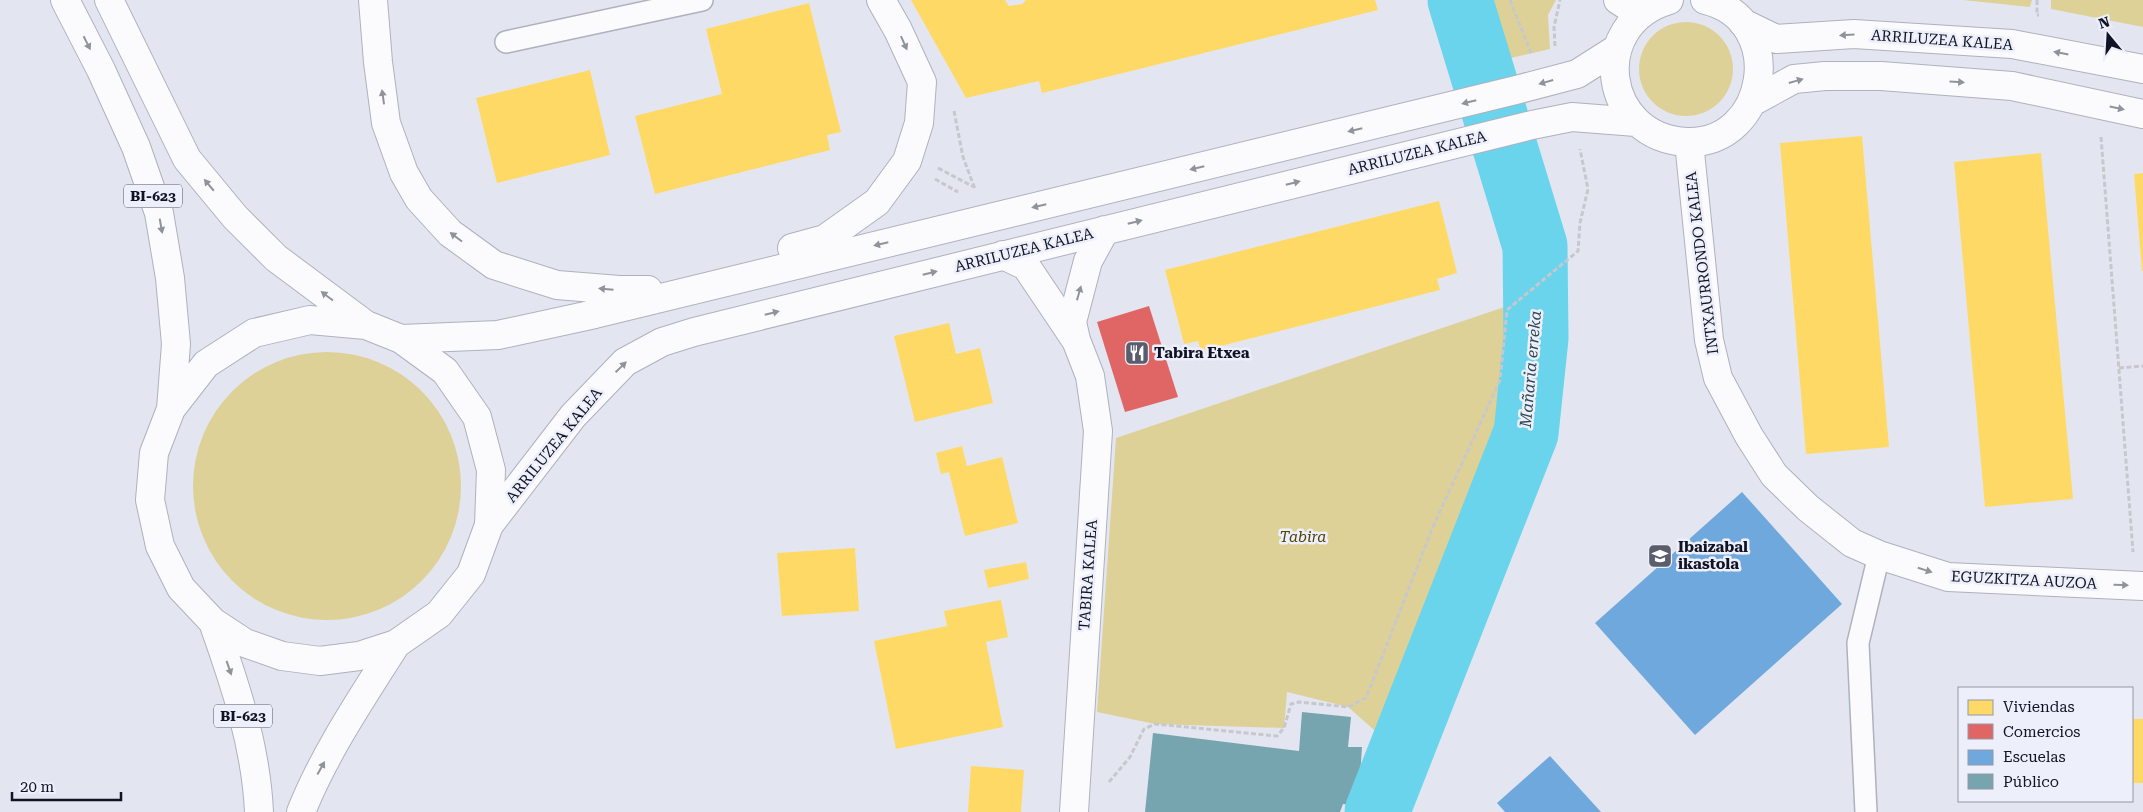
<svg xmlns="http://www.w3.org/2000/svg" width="2143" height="812" viewBox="0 0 2143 812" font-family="'Roboto Serif',serif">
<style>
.green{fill:#ded198}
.homes{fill:#ffd966}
.shops{fill:#e06666}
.schools{fill:#6fa8dc}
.public{fill:#76a5af}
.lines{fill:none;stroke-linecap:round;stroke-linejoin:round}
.river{stroke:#6ad4ed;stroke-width:65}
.lane-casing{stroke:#aeb1be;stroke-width:24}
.street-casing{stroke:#aeb1be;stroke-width:30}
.primary-casing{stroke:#aeb1be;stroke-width:30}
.path{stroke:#c6c8cd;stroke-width:3;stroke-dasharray:5 2.5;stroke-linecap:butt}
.lane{stroke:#fbfbfd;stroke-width:21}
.street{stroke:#fbfbfd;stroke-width:28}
.primary{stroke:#fbfbfd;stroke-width:28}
.oneway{fill:#91939c}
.labels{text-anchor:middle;stroke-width:5;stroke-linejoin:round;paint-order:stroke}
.shield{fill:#edeffa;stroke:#525565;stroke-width:1}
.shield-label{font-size:14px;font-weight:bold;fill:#101325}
.street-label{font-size:15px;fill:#101325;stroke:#edeffa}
.poi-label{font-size:15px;font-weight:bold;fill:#101325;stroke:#edeffa;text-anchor:start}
.park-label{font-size:15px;font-style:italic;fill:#504306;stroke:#edeffa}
.water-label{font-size:16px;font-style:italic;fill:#2b4850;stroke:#edeffa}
</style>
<rect width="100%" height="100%" fill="#e3e6f1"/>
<!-- green -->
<path class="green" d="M1486,0H1556L1548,15L1550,49L1502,60Z
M1963,0H2032L2030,7Z
M2051,0H2143V27L2051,9Z
M1639 69a47 47 0 1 1 94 0a47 47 0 1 1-94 0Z
M1531,298L1527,424L1501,467L1474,548L1430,629L1382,737L1348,707L1287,692L1284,728L1155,724L1097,712L1116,438Z
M193 486a134 134 0 1 1 268 0a134 134 0 1 1-268 0Z"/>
<!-- homes -->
<path class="homes" d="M911,0H1005L1009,6L1022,4L1026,0H1375L1378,10L1042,93L1039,81L966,98Z
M809,3L841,132L827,135L830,150L655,194L635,116L722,94L706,29Z
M590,70L610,155L497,183L476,98Z
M1862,136L1889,447L1806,454L1780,143Z
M2041,153L2073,499L1985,507L1954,162Z
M2143,173V271H2142L2134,174Z
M1439,201L1457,273L1437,279L1440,290L1201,351L1198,341L1184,344L1165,270Z
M949,323L956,354L980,348L993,403L915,422L894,336Z
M962,446L967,466L1002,457L1018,523L965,536L949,472L941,474L936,453Z
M855,548L859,611L782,616L777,553Z
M1026,562L1029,579L988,588L984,570Z
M1001,600L1008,637L986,642L1003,727L896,749L874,641L947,626L944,611Z
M2132,719H2143V783H2132Z
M971,766L1024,770L1021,812H968Z"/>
<!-- shops -->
<path class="shops" d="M1149,306L1178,397L1125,412L1097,322Z"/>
<!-- schools -->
<path class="schools" d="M1742,492L1842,604L1695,735L1595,623Z
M1550,756L1601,812H1505L1497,803Z"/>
<!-- public -->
<path class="public" d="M1302,712L1351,717L1348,747H1362L1358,806L1343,804L1340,812H1145L1153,733L1299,751Z"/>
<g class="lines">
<!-- river -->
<path class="river" d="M1377,812L1526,433L1536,338L1535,246L1460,0"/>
<defs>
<path id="lane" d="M506,42L702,0
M1866,812L1858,643L1879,555"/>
<path id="street" d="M373,0L378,62L386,123L404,173L419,199L450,233L494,265L557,285L619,290H648
M1618,0L1640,14
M1669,0C1587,24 1602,138 1687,142C1768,145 1789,20 1705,0
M1743,23L1776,39L1854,34L2012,44L2143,69
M1752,102L1794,79L1825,76H1881L2012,86L2143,114
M1689,142L1709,340L1718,378L1749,436L1774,475L1808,508L1852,543L1879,555L1948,577L2143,586
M792,248L825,239L877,202L907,161L919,123L922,82L898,30L881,0
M1003,255L1026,266L1075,339
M401,339L498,335L595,314L1516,90L1577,74L1618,48
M489,525L573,416L625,362L662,342L694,332L1532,125L1572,117L1636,122
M1074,812L1098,431L1090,376L1076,340L1072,322L1088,261L1105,230"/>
<path id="primary" d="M65,0L101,70L136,147L159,213L170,278L176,344L171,409L154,453L150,500L160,546L181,588L213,622L245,643L282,656L320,661L359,656L396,644L439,614L471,574L489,525L491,470L477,417L445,371L401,339L366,325L276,258L235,217L187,159L109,0
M171,409L206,364L254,333L310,320L366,325
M213,622C235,684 256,746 259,812
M301,812C325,752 362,698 396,644"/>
</defs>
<!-- lane casing -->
<use href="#lane" class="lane-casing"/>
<!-- street casing -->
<use href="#street" class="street-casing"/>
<!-- primary casing -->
<use href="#primary" class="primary-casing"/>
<!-- path -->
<path class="path" d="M1510,0L1531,53
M2037,0V15H2039
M1555,46L1554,27L1560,0
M954,111L963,157L975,189
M2101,137L2133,552
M938,168L974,187
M935,179L958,192
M2119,368L2143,366
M1109,782L1130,757L1144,729L1155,724L1277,736L1284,728L1291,704L1299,702L1348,707L1366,698L1432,529L1500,380L1507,310L1578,251L1580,223L1588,189L1580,149"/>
<!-- lane -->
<use href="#lane" class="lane"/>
<!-- street -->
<use href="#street" class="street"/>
<!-- primary -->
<use href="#primary" class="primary"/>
</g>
<!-- one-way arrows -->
<defs><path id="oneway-solid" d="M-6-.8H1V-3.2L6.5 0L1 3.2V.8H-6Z" transform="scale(1.25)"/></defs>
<g class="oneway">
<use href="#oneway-solid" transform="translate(1847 35) rotate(177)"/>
<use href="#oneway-solid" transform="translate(87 43) rotate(63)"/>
<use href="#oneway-solid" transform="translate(904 43) rotate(66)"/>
<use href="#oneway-solid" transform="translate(2061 53) rotate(-169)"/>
<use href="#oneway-solid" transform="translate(1796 81) rotate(-16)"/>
<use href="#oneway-solid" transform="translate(1546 82) rotate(164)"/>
<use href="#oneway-solid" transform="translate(1957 82) rotate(4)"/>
<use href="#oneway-solid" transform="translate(383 97) rotate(-98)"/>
<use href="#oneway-solid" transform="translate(1469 102) rotate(166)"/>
<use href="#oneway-solid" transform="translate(2117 108) rotate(12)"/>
<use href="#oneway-solid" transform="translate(1355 130) rotate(167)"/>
<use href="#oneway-solid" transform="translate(1197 168) rotate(167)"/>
<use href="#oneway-solid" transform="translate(1293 183) rotate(-14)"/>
<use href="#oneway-solid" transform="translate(209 185) rotate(-130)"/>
<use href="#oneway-solid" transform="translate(1039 206) rotate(167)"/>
<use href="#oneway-solid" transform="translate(1135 222) rotate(-14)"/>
<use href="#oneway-solid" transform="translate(161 226) rotate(80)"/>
<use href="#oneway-solid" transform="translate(456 237) rotate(-143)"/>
<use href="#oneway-solid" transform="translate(881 244) rotate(167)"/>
<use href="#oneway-solid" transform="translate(930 273) rotate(-14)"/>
<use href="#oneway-solid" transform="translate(606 289) rotate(-175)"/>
<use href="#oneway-solid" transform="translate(1079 293) rotate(-74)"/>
<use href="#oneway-solid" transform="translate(327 296) rotate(-143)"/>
<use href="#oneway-solid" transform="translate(772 313) rotate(-14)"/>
<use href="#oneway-solid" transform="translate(621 367) rotate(-44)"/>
<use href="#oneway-solid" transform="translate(1925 570) rotate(17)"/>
<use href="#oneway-solid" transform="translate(2121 585) rotate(1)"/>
<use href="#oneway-solid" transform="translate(229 668) rotate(71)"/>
<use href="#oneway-solid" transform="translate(321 768) rotate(-61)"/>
</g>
<!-- icons -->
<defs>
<symbol id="restaurant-square" viewBox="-11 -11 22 22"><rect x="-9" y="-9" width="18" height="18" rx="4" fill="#5a5d6c" stroke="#edeffa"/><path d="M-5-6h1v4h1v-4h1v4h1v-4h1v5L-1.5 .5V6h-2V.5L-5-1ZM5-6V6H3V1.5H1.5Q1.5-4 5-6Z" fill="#fff"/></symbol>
<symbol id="school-square" viewBox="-11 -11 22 22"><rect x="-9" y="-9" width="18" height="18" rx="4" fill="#5a5d6c" stroke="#edeffa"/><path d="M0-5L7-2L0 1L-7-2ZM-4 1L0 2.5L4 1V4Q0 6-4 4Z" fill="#fff"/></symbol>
</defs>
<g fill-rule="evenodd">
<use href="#restaurant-square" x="1123" y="339" width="28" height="28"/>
<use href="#school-square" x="1646" y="542" width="28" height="28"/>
</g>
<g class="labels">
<!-- shield labels -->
<g class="shield">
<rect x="124" y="184.5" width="58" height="23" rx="4"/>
<rect x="214" y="704.5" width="58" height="23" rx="4"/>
</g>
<g class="shield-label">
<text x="153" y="201">BI-623</text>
<text x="243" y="721">BI-623</text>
</g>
<!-- street labels -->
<g class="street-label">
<text transform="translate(1942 40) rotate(4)" y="5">ARRILUZEA KALEA</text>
<text transform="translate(1417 153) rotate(-14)" y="5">ARRILUZEA KALEA</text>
<text transform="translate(1024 250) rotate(-14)" y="5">ARRILUZEA KALEA</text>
<text transform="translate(1702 263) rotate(-97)" y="5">INTXAURRONDO KALEA</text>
<text transform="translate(554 445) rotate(-51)" y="5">ARRILUZEA KALEA</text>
<text transform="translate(1088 575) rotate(-86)" y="5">TABIRA KALEA</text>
<text transform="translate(2024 580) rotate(3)" y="5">EGUZKITZA AUZOA</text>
</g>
<!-- poi labels -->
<g class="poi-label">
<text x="1154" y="358">Tabira Etxea</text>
<text x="1678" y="552">Ibaizabal<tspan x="1678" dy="17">ikastola</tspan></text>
</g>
<!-- park labels -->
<g class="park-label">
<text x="1303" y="542">Tabira</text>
</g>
<!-- water labels -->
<g class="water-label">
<text transform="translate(1530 369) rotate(-85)" y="6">Mañaria erreka</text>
</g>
</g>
<!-- legend -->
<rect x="1958" y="687" width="175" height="115" fill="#edeffa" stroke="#9597a5"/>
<rect x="1968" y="700" width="25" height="15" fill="#ffd966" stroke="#9597a5"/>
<text x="2003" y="712" font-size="15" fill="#101325">Viviendas</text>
<rect x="1968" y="724" width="25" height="15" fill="#e06666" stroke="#9597a5"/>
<text x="2003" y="737" font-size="15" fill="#101325">Comercios</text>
<rect x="1968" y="750" width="25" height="15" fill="#6fa8dc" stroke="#9597a5"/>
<text x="2003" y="762" font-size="15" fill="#101325">Escuelas</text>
<rect x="1968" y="774" width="25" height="15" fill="#76a5af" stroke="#9597a5"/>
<text x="2003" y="787" font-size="15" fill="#101325">Público</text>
<!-- north arrow -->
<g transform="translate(2108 35) rotate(342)" stroke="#edeffa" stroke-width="4" paint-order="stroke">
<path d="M0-4L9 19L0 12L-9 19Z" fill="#101325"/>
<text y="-8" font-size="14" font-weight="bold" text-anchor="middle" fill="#101325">N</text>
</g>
<!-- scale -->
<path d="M12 792v8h109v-8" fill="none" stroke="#101325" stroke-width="2.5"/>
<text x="20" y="792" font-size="15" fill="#101325" stroke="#edeffa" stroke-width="4" paint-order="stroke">20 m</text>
</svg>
